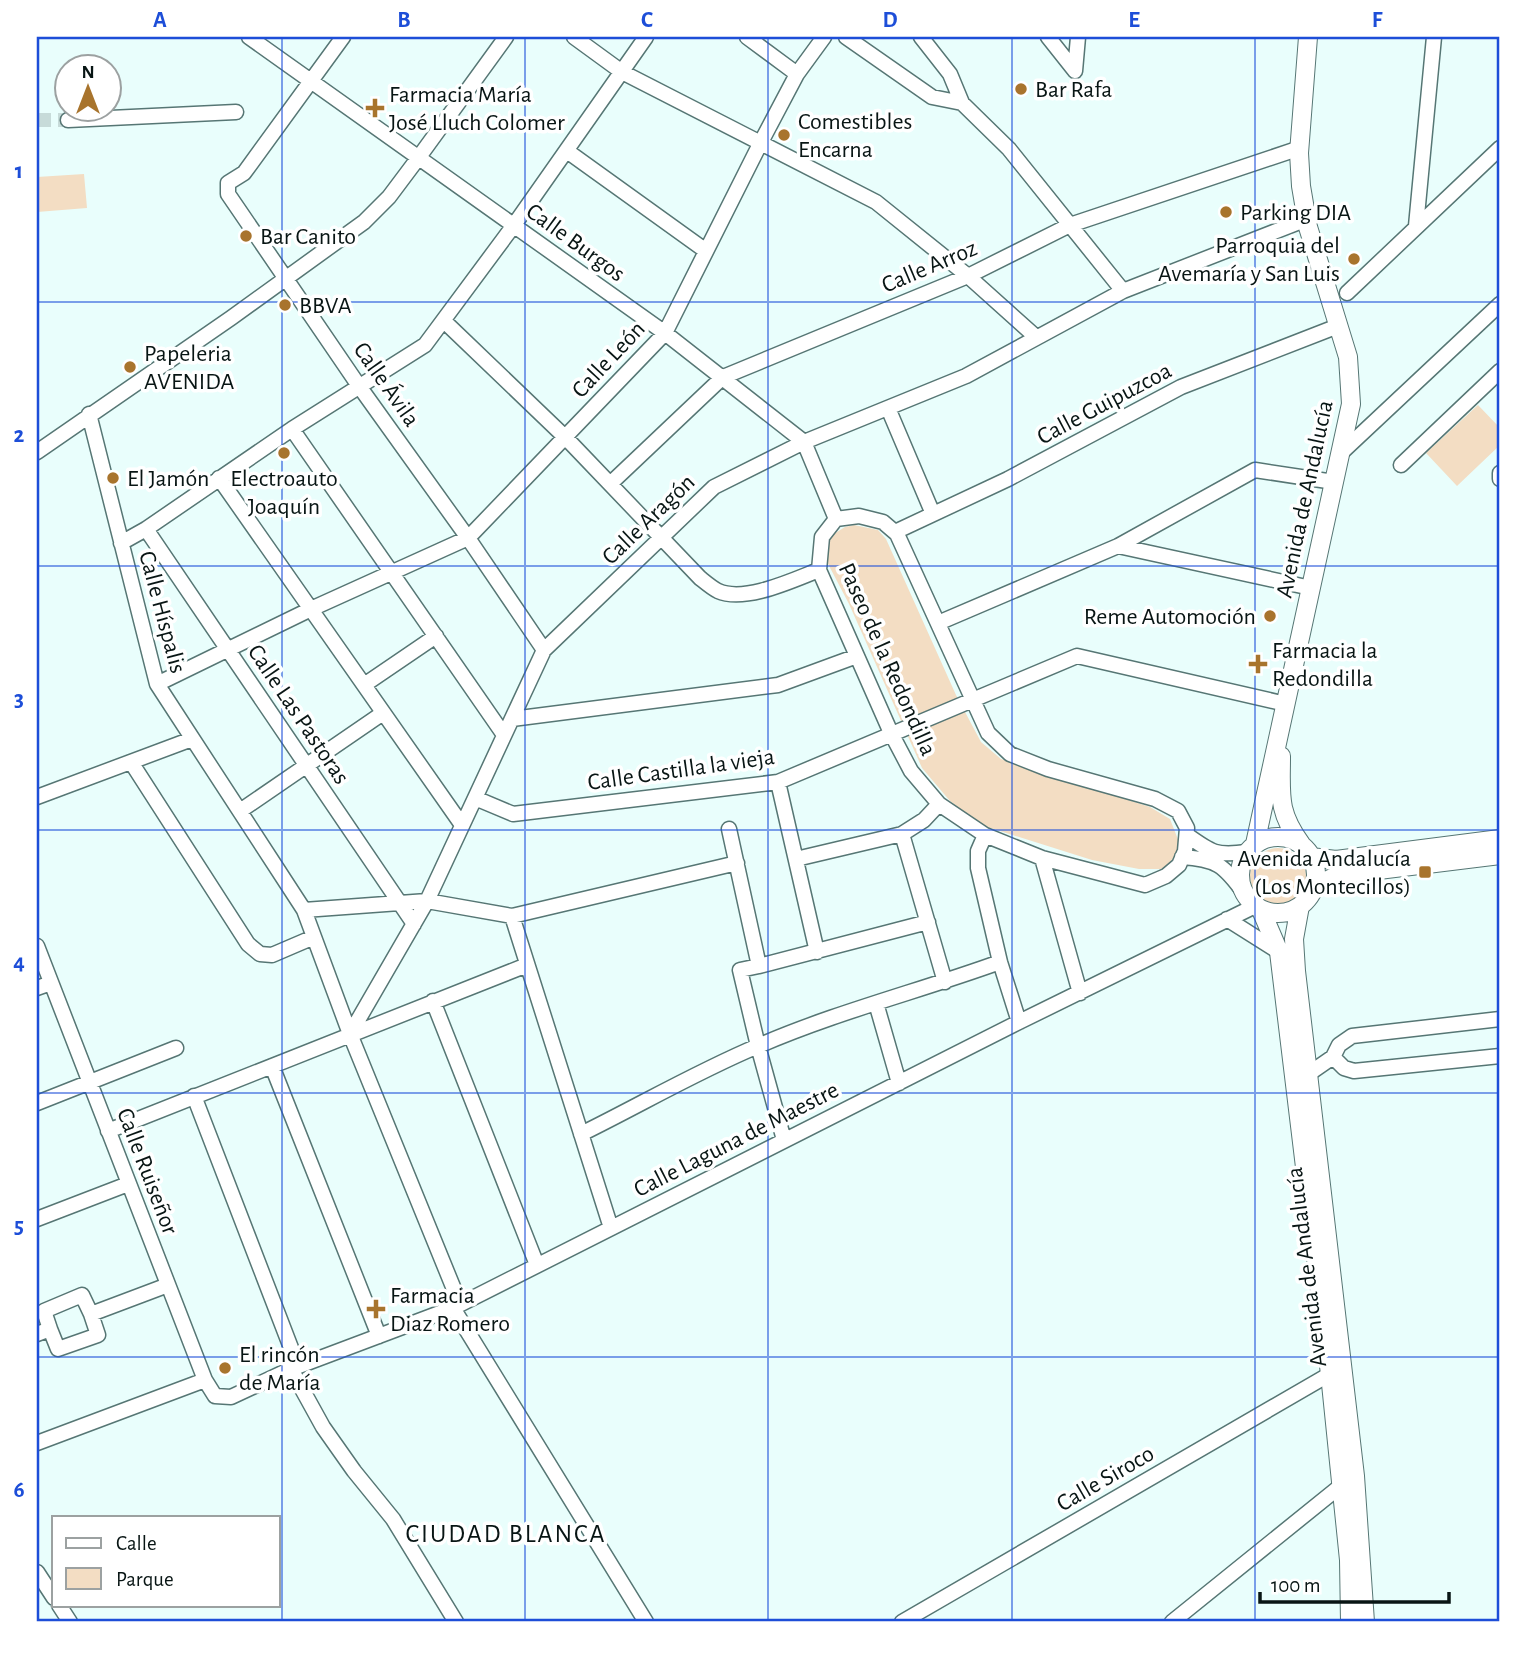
<svg xmlns="http://www.w3.org/2000/svg" width="1537" height="1659" viewBox="0 0 1537 1659" font-family="'Alegreya Sans',sans-serif">
<style>
.green{fill:#f3ddc3}
.lines{fill:none;stroke-linecap:round;stroke-linejoin:round}
.minor-tunnel{stroke:#c7dbd9;stroke-width:14;stroke-dasharray:14 7;stroke-linecap:butt}
.minor-casing{stroke:#567674;stroke-width:17}
.major-casing{stroke:#567674;stroke-width:20}
.minor{stroke:#fff;stroke-width:14}
.major{stroke:#fff;stroke-width:18}
.grid{fill:none;stroke:#1d4ed8;stroke-width:2;stroke-opacity:0.55}
.poi-dot{fill:#a8742d;stroke:#fff;stroke-width:2.5}
.labels{text-anchor:middle;stroke-width:7;stroke-linejoin:round;paint-order:stroke}
.poi-label{font-size:24px;fill:#081514;stroke:#fff;text-anchor:start}
.street-label{font-size:24px;fill:#081514;stroke:#fff}
.neighbourhood-label{font-size:26px;letter-spacing:2px;fill:#081514;stroke:#fff}
.neatline{fill:none;stroke:#1d4ed8;stroke-width:2.5}
.grid-label{font-size:23px;text-anchor:middle;font-weight:bold;fill:#1d4ed8}
</style>
<rect width="100%" height="100%" fill="#e9fefc"/>
<!-- green -->
<path class="green" d="M84,174L87,208L37,212V177Z
M1478,405L1500,428V445L1457,486L1426,453Z
M854,525L878,530L886,539L956,695L981,742L1001,759L1150,807L1170,819L1179,842L1177,853L1168,865L1161,869H1139L1092,860L981,825L950,801L922,768L849,604L827,562L828,546L832,535L845,527Z
M1250 876a28 28 0 1 1 56 0a28 28 0 1 1-56 0Z"/>
<g class="lines">
<!-- minor-tunnel -->
<path class="minor-tunnel" d="M37,120H68"/>
<defs>
<path id="minor" d="M249,37L665,333L804,442L836,519
M343,37L244,173L228,183V194L359,386L468,538L544,650
M574,37L622,72L876,202L968,276L1036,337
M747,37L797,74
M846,37L932,97L962,103L1009,149L1123,291
M921,37L950,74L962,103
M1048,37L1075,71
M1075,71L1078,37
M68,120L236,112
M567,151L706,251
M1416,226L1434,37
M1347,293L1500,148
M444,321L566,438L700,578C705,582 712,588 718,591C745,603 793,580 819,570
M888,408L933,514
M89,414L157,684L304,910L350,1034L460,1304
M292,429L504,735
M37,452L231,318L364,222L389,197L419,157L506,37
M1341,453L1500,304
M1401,465L1500,371
M1500,473V479
M219,478L462,825
M610,484L723,377L968,276L1070,225L1300,148
M859,516L883,522L897,534L988,733L1010,754L1048,769L1155,799L1178,811L1187,828L1185,851L1179,865L1166,876L1145,885L1042,858L985,835L939,804L911,771L891,733L819,570L822,537L836,519Z
M146,529L414,924
M895,532L1008,479L1181,387L1338,326
M121,543L146,529L292,429L425,345L514,225L646,37
M1118,546L1311,588
M938,623L1118,546L1255,470L1334,482
M157,684L311,609L468,538L665,333L760,144L797,74L824,37
M364,685L436,636
M512,719L778,685L857,656
M131,762L248,944L260,954L272,955L314,937
M778,782L817,952
M37,797L192,739
M475,798L513,814L778,782L1077,656L1286,704
M240,811L383,713
M729,829L759,966L740,970L758,1046L784,1140
M902,834L945,982
M985,835L978,851V868L1000,962L1019,1022
M1187,835C1212,853 1216,856 1247,852
M1182,857C1216,859 1224,865 1244,893
M1042,858L1080,993
M796,859L902,834L924,820L939,804
M304,910L427,901L512,916L737,863
M512,916L611,1228
M1227,919L1279,952
M37,946L205,1380L215,1396L231,1397L291,1369L453,1308L1019,1022L1255,906
M759,966L928,922
M37,988L51,983
M433,1001L537,1265
M876,1003L899,1083
M350,1034L427,901L544,650L714,487L804,442L966,376L1123,291L1307,219
M1333,1057L1339,1045L1352,1036L1500,1019
M1333,1057L1344,1068L1354,1071L1500,1056
M272,1066L379,1336
M1307,1075L1333,1057
M194,1096L298,1366
M37,1103L176,1048
M108,1131L527,965
M581,1134C640,1105 698,1071 758,1046C836,1012 920,991 1000,962
M37,1219L128,1184
M453,1308L646,1622
M50,1329L44,1311L82,1295L91,1314L168,1285
M37,1334L50,1329L58,1349L98,1335L91,1314
M291,1369L323,1427L354,1471L393,1519L456,1622
M37,1443L205,1380
M37,1572L54,1598
M59,1605L70,1622
M902,1622L1330,1374
M1172,1622L1348,1480"/>
<path id="major" d="M1281,756C1281,795 1277,811 1301,844
M1240 875a38 38 0 1 1 76 0a38 38 0 1 1-76 0Z
M1255,844L1351,404L1348,357L1308,227L1301,186L1299,153L1308,37
M1311,857L1336,860L1500,839
M1314,887L1338,875L1500,855
M1300,906L1294,939L1296,971L1355,1476L1365,1622
M1261,910L1279,952L1330,1374L1349,1560L1350,1622"/>
</defs>
<!-- minor casing -->
<use href="#minor" class="minor-casing"/>
<!-- major casing -->
<use href="#major" class="major-casing"/>
<!-- minor -->
<use href="#minor" class="minor"/>
<!-- major -->
<use href="#major" class="major"/>
</g>
<!-- grid -->
<path class="grid" d="M282,37V1622M525,37V1622M768,37V1622M1012,37V1622M1255,37V1622M37,302H1500M37,566H1500M37,830H1500M37,1093H1500M37,1357H1500"/>
<!-- markers -->
<g class="poi-dot">
<circle cx="1021" cy="89" r="7"/>
<path d="M371.5 97.5h7v7h7v7h-7v7h-7v-7h-7v-7h7z"/>
<circle cx="784" cy="135" r="7"/>
<circle cx="1226" cy="212" r="7"/>
<circle cx="246" cy="236" r="7"/>
<circle cx="1354" cy="259" r="7"/>
<circle cx="285" cy="305" r="7"/>
<circle cx="130" cy="367" r="7"/>
<circle cx="284" cy="453" r="7"/>
<circle cx="113" cy="478" r="7"/>
<circle cx="1270" cy="616" r="7"/>
<path d="M1254.5 653.5h7v7h7v7h-7v7h-7v-7h-7v-7h7z"/>
<rect x="1418" y="865" width="14" height="14" rx="3.5"/>
<path d="M372.5 1298.5h7v7h7v7h-7v7h-7v-7h-7v-7h7z"/>
<circle cx="225" cy="1368" r="7"/>
</g>
<g class="labels">
<!-- poi labels -->
<g class="poi-label">
<text x="1035" y="97">Bar Rafa</text>
<text x="389" y="102">Farmacia María<tspan x="389" dy="28">José Lluch Colomer</tspan></text>
<text x="798" y="129">Comestibles<tspan x="798" dy="28">Encarna</tspan></text>
<text x="1240" y="220">Parking DIA</text>
<text x="260" y="244">Bar Canito</text>
<text x="1340" y="253" text-anchor="end">Parroquia del<tspan x="1340" dy="28">Avemaría y San Luis</tspan></text>
<text x="299" y="313">BBVA</text>
<text x="144" y="361">Papeleria<tspan x="144" dy="28">AVENIDA</tspan></text>
<text x="127" y="486">El Jamón</text>
<text x="284" y="486" text-anchor="middle">Electroauto<tspan x="284" dy="28">Joaquín</tspan></text>
<text x="1256" y="624" text-anchor="end">Reme Automoción</text>
<text x="1272" y="658">Farmacia la<tspan x="1272" dy="28">Redondilla</tspan></text>
<text x="1411" y="866" text-anchor="end">Avenida Andalucía<tspan x="1411" dy="28">(Los Montecillos)</tspan></text>
<text x="390" y="1303">Farmacia<tspan x="390" dy="28">Diaz Romero</tspan></text>
<text x="239" y="1362">El rincón<tspan x="239" dy="28">de María</tspan></text>
</g>
<!-- street labels -->
<g class="street-label">
<text transform="translate(576 242) rotate(36)" y="8">Calle Burgos</text>
<text transform="translate(929 266) rotate(-23)" y="8">Calle Arroz</text>
<text transform="translate(608 359) rotate(-47)" y="8">Calle León</text>
<text transform="translate(387 384) rotate(55)" y="8">Calle Ávila</text>
<text transform="translate(1104 403) rotate(-28)" y="8">Calle Guipuzcoa</text>
<text transform="translate(1304 499) rotate(-78)" y="8">Avenida de Andalucía</text>
<text transform="translate(648 519) rotate(-44)" y="8">Calle Aragón</text>
<text transform="translate(163 612) rotate(75)" y="8">Calle Híspalis</text>
<text transform="translate(888 659) rotate(66)" y="8">Paseo de la Redondilla</text>
<text transform="translate(299 714) rotate(56)" y="8">Calle Las Pastoras</text>
<text transform="translate(681 769) rotate(-8)" y="8">Calle Castilla la vieja</text>
<text transform="translate(736 1139) rotate(-27)" y="8">Calle Laguna de Maestre</text>
<text transform="translate(148 1171) rotate(69)" y="8">Calle Ruiseñor</text>
<text transform="translate(1306 1267) rotate(-97)" y="8">Avenida de Andalucía</text>
<text transform="translate(1105 1478) rotate(-30)" y="8">Calle Siroco</text>
</g>
<!-- neighbourhood labels -->
<g class="neighbourhood-label">
<text x="506" y="1542">CIUDAD BLANCA</text>
</g>
</g>
<!-- border -->
<rect width="1537" height="1659" fill="none" stroke="#ffffff" stroke-width="77"/>
<!-- legend -->
<rect x="52" y="1516" width="228" height="91" fill="#ffffff" stroke="#9ca1a1" stroke-width="2"/>
<rect x="66" y="1538" width="35" height="10" fill="#ffffff" stroke="#9ca1a1" stroke-width="2"/>
<text x="116" y="1550" font-size="21" fill="#081514">Calle</text>
<rect x="66" y="1568" width="35" height="21" fill="#f3ddc3" stroke="#9ca1a1" stroke-width="2"/>
<text x="116" y="1586" font-size="21" fill="#081514">Parque</text>
<!-- north arrow -->
<g transform="translate(88 88)"><circle r="33" fill="#ffffff" stroke="#9ca1a1" stroke-width="2"/>
<path d="M0-5L12 26L0 18L-12 26Z" fill="#a8742d"/>
<text y="-10" font-size="19" font-weight="bold" text-anchor="middle" fill="#081514">N</text>
</g>
<!-- scale -->
<path d="M1260 1592v10h189v-10" fill="none" stroke="#081514" stroke-width="3.5"/>
<text x="1271" y="1592" font-size="21" fill="#081514" stroke="#ffffff" stroke-width="5" paint-order="stroke">100 m</text>
<rect x="38" y="38" width="1460" height="1582" class="neatline"/>
<g class="grid-label">
<text x="160" y="27">A</text>
<text x="404" y="27">B</text>
<text x="647" y="27">C</text>
<text x="890" y="27">D</text>
<text x="1134" y="27">E</text>
<text x="1377" y="27">F</text>
<text x="19" y="178">1</text>
<text x="19" y="442">2</text>
<text x="19" y="706">3</text>
<text x="19" y="969">4</text>
<text x="19" y="1233">5</text>
<text x="19" y="1497">6</text>
</g>
</svg>
